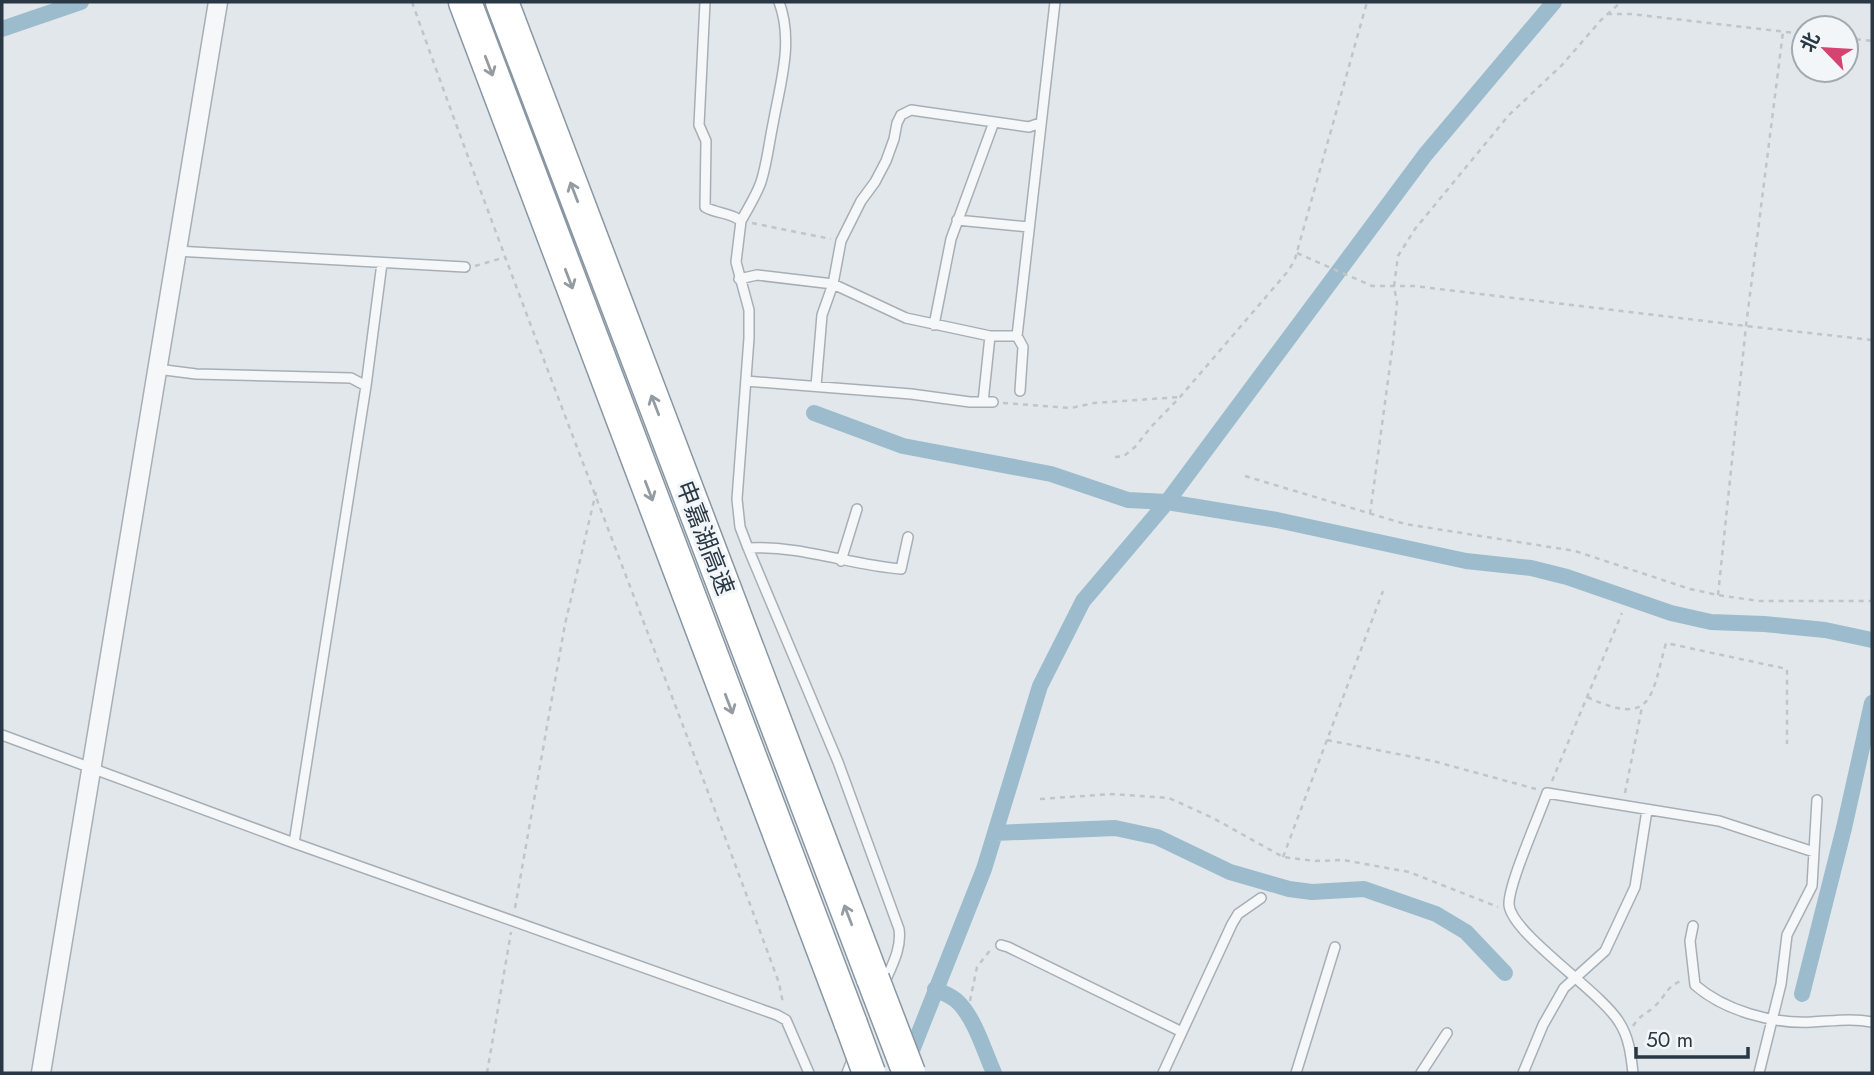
<svg xmlns="http://www.w3.org/2000/svg" width="1874" height="1075" viewBox="0 0 1874 1075" font-family="Jost,'Noto Sans SC',sans-serif">
<style>
.lines{fill:none;stroke-linecap:round;stroke-linejoin:round}
.canal{stroke:#9cbccd;stroke-width:16}
.lane-casing{stroke:#a7afb6;stroke-width:12}
.street-casing{stroke:#a7afb6;stroke-width:21}
.highway-casing{stroke:#8997a3;stroke-width:35}
.path{stroke:#c0c5ca;stroke-width:2.5;stroke-dasharray:5 5;stroke-linecap:butt}
.lane{stroke:#f5f7f9;stroke-width:9}
.street{stroke:#f5f7f9;stroke-width:18}
.highway{stroke:#fff;stroke-width:32}
.highway-bridge-casing{stroke:#8997a3;stroke-width:35;stroke-linecap:butt}
.highway-bridge{stroke:#fff;stroke-width:32}
.oneway{stroke:#949ca2}
.labels{text-anchor:middle;stroke-width:6;stroke-linejoin:round;paint-order:stroke}
.street-label{font-size:24px;fill:#293844;stroke:#f2f6f8}
</style>
<rect width="100%" height="100%" fill="#e2e7eb"/>
<g class="lines">
<!-- canal -->
<path class="canal" d="M2,29L81,2
M814,413L903,446L1051,474L1128,500L1167,502L1277,520L1466,561L1531,568L1567,577L1671,613L1711,622L1764,624L1825,630L1872,640
M995,833L1115,828L1157,837L1230,872L1289,889L1312,892L1364,889L1436,914L1466,932L1505,973
M935,989C943,993 953,996 959,1003C976,1021 984,1051 994,1073
M1802,994L1844,828L1872,703
M907,1063L984,869L1040,686L1083,601L1167,502L1425,155L1554,2"/>
<defs>
<path id="lane" d="M705,2L699,125L706,141L705,207C717,214 730,212 741,221L736,262L749,310V338L737,499L740,527L748,548L838,762L899,929C902,949 891,967 884,984
M957,220L1029,227
M741,221C748,208 756,196 761,182C767,163 769,143 773,124C780,84 794,42 779,2
M176,251L465,267
M739,279L757,275L833,284L906,318L990,336H1017
M934,325L951,239L994,122
M157,369L196,374L351,378L366,386
M746,381L911,394L970,402H993
M816,386L822,315L833,284L841,241L861,201L875,182L886,161L894,139L897,123L901,115L911,110L1029,127L1040,123
M1020,391L1023,347L1017,336L1055,2
M983,402L990,336
M748,548C800,545 850,565 901,569L908,537
M841,561L857,509
M2,735L294,843L777,1015L786,1020L809,1073
M294,843L366,386L382,263
M1693,926L1690,941L1695,985C1725,1011 1773,1024 1812,1022C1833,1021 1852,1018 1872,1022
M1001,945L1008,947L1182,1032
M847,1073L854,1055
M1163,1073L1232,924L1238,914L1261,898
M1296,1073L1335,947
M1421,1073L1447,1033
M1523,1073L1543,1025L1564,988L1605,951L1635,887L1647,810
M1633,1073C1631,1055 1629,1037 1619,1022C1600,991 1512,934 1509,905C1508,885 1539,816 1547,793L1719,821L1814,852
M1759,1073L1781,984L1787,935L1812,886L1817,800"/>
<path id="street" d="M41,1073L218,2"/>
<path id="highway" d="M465,2L851,1024
M502,2L873,979"/>
</defs>
<!-- lane casing -->
<use href="#lane" class="lane-casing"/>
<!-- street casing -->
<use href="#street" class="street-casing"/>
<!-- highway casing -->
<use href="#highway" class="highway-casing"/>
<!-- path -->
<path class="path" d="M412,2C529,331 659,655 779,983L783,1003
M1607,14H1631L1804,34
M1846,38L1872,41
M752,223L831,239
M1297,253L1372,286H1414L1746,326L1872,340
M475,266L506,257
M1003,403L1071,408L1094,403L1180,397
M1115,457L1124,456L1135,447L1151,427L1180,397L1289,270L1295,259L1367,2
M1245,476L1405,524L1575,551L1690,589L1718,595L1758,601H1872
M1370,514L1393,343L1397,303L1394,286L1398,256L1415,229L1509,115L1562,65L1601,20L1621,2
M1718,595L1746,326L1783,32
M1587,697C1654,728 1651,696 1666,643L1787,669V744
M1327,740L1433,761L1536,789
M1552,781L1622,613
M1625,793L1642,707
M1040,799L1112,794L1169,798L1213,818L1283,857L1315,861L1343,860L1409,872L1498,907
M1283,857L1383,591
M515,908L565,624L596,492
M970,1001L977,967L991,949
M1633,1026C1641,1014 1645,1015 1654,1007C1667,995 1665,987 1683,980
M487,1073L511,932"/>
<!-- lane -->
<use href="#lane" class="lane"/>
<!-- street -->
<use href="#street" class="street"/>
<!-- highway -->
<use href="#highway" class="highway"/>
<defs>
<path id="highway-bridge" d="M873,979L909,1073
M851,1024L869,1073"/>
</defs>
<!-- highway-bridge casing -->
<use href="#highway-bridge" class="highway-bridge-casing"/>
<!-- highway-bridge -->
<use href="#highway-bridge" class="highway-bridge"/>
</g>
<!-- one-way arrows -->
<defs><path id="oneway-shaft" d="M-6 0H5M1.5-3L5.5 0L1.5 3" fill="none" stroke-width="1.6" stroke-linecap="round" stroke-linejoin="round" transform="scale(1.75)"/></defs>
<g class="oneway">
<use href="#oneway-shaft" transform="translate(489 66) rotate(69)"/>
<use href="#oneway-shaft" transform="translate(574 192) rotate(-111)"/>
<use href="#oneway-shaft" transform="translate(569 279) rotate(69)"/>
<use href="#oneway-shaft" transform="translate(655 405) rotate(-111)"/>
<use href="#oneway-shaft" transform="translate(649 491) rotate(69)"/>
<use href="#oneway-shaft" transform="translate(729 704) rotate(69)"/>
<use href="#oneway-shaft" transform="translate(848 915) rotate(-111)"/>
</g>
<g class="labels">
<!-- street labels -->
<g class="street-label">
<text transform="translate(705 538) rotate(69)" y="8">申嘉湖高速</text>
</g>
</g>
<!-- border -->
<rect width="1874" height="1075" fill="none" stroke="#293844" stroke-width="7"/>
<!-- north arrow -->
<g transform="translate(1825 49) rotate(295)"><circle r="33" fill="#f2f6f8" stroke="#a2aab0" stroke-width="2"/>
<path d="M0-5L12 26L0 18L-12 26Z" fill="#d54371"/>
<text y="-10" font-size="19" font-weight="bold" text-anchor="middle" fill="#293844">北</text>
</g>
<!-- scale -->
<path d="M1636 1047v10h112v-10" fill="none" stroke="#293844" stroke-width="3.5"/>
<text x="1646" y="1047" font-size="21" fill="#293844" stroke="#f2f6f8" stroke-width="5" paint-order="stroke">50 m</text>
</svg>
